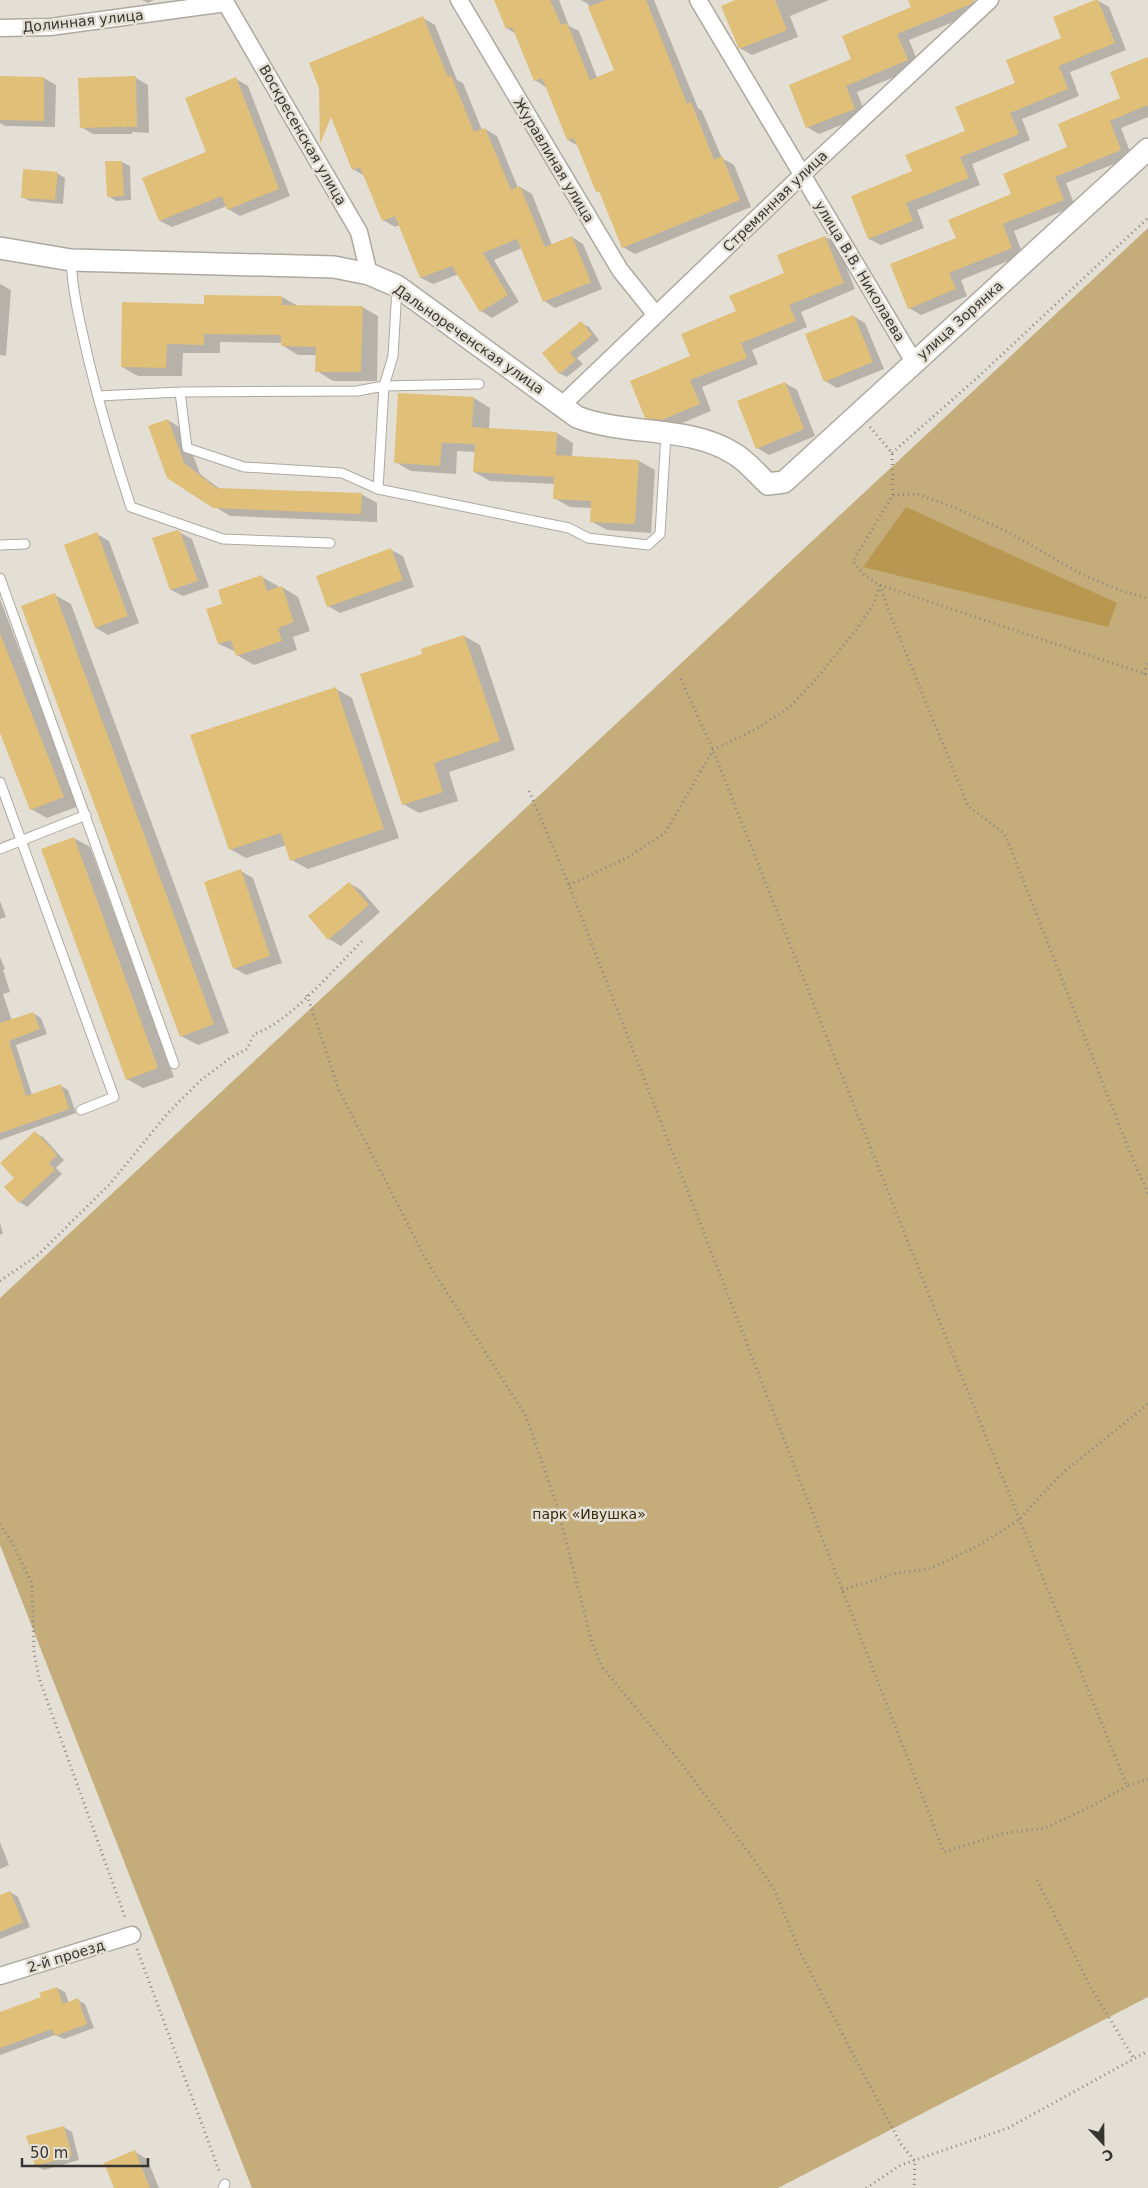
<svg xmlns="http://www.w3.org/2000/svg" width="1148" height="2188" viewBox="0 0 1148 2188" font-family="'DejaVu Sans',sans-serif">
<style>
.green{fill:#c4ad7b}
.water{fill:#b89851}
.shadow{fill:#0003}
.building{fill:#e0bf78}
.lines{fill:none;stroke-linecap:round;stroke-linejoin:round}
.service-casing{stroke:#ada99f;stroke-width:11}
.minor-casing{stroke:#ada99f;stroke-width:19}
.tertiary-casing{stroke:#ada99f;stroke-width:24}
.path{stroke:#8a8780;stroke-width:3;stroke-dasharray:1 4;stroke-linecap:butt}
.service{stroke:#fff;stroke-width:9}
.minor{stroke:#fff;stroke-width:16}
.tertiary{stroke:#fff;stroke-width:21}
.labels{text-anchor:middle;stroke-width:5;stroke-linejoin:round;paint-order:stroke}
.street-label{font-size:14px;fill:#373531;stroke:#e4dfd5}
.park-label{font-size:14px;fill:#3a2c0c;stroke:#e4dfd5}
</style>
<rect width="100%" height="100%" fill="#e4dfd5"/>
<!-- green -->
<path class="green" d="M1148,228V1997L778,2188H252L0,1545V1298Z"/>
<!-- water -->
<path class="water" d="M906,507L1117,603L1108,627L863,567Z"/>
<!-- shadow -->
<path class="shadow" d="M142,0H154L148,3Z
M495,0H559L569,26L579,31L597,78L615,71L588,4L581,0H654L698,108L702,111L722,158L734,165L751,207L635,254L623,247L602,194L597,191L578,146L568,140L547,88L535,80L516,34L507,28Z
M738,0H829L790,16L798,37L752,55L740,48Z
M910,0H973L978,12L909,40L920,67L857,92L866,115L819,134L807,127L853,60L913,8Z
M1097,0L1109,7L1126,50L1070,72L1079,96L1022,119L1030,140L972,164L980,185L917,210L924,228L881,245L869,239L913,172L966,132L1063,39Z
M423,18L435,25L457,80L463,83L482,130L485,129L497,136L518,188L520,187L532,194L552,245L572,237L583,244L602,289L555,308L544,301L522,248L494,260L519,302L492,318L481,311L459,274L433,284L421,278L400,225L395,227L383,220L365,176L353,169Z
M1148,58V117L1121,128L1132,157L1066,183L1075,206L1014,231L1023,255L961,280L967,296L921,315L909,308L957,238L1069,148L1122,99Z
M0,78H44L56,85L55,127L5,126L0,123Z
M136,78L148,85L149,133L132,132V134H93L81,127Z
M236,79L248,86L290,196L240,216L228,209L227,206L172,227L160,221L143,179L208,153Z
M122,162L130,166L131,200L116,201L108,196Z
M57,173L65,178L63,204L30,201L22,197Z
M825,237L837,244L855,289L801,312L807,327L752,350L758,364L702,387L711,411L675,426L659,424L646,417L692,357L737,312L786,274Z
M0,284L11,290L6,356L0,355Z
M205,296L282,297L298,306L362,307L378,316L377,381H333L317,371V355H298L282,345V343L220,342V353H183L182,376H138L122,367L205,305Z
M853,316L865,323L884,369L837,388L825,381Z
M581,323L589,327L599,340L577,358L583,364L567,377L559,373Z
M785,383L797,390L815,436L769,455L757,448Z
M399,394L474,398L490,408L489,430L557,433L573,443L572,457L639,461L655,470L651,533L607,530L591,521L592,508L570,507L554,498L555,484L490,481L474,472L476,452L457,451L456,474L411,471L395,462Z
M168,420L184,430L200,474L220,489L361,494L377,503V522L230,516L168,477Z
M179,532L192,539L209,587L183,596L171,590Z
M97,534L109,541L139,623L108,635L96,628Z
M391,550L403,556L414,587L340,613L328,606Z
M262,577L278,586V588L282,587L298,597L310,631L293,637L297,650L254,665L237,655L236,652L219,644L224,605Z
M55,595L71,604L229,1033L198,1045L181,1036Z
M0,599L79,806L47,818L31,809L0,729Z
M464,636L480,645L515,750L449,772L458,801L419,813L403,804L424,655Z
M336,689L352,698L399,838L308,869L292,860L287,845L246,858L230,849Z
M74,838L90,847L174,1077L143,1088L127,1079Z
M241,871L253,878L282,963L246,975L234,968Z
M349,883L361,890L380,912L341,946L329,939Z
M0,901L6,917L0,919Z
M0,957L5,969L3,970L10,992L3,994L12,1021L33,1013L41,1018L47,1034L16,1045L32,1095L60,1085L68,1090L76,1113L0,1140Z
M35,1133L43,1137L64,1160L56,1168L62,1174L27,1207L20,1202L16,1178Z
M0,1223L3,1233L0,1235Z
M0,1842L9,1865L0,1869Z
M10,1892L18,1897L30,1927L0,1939V1896Z
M57,1988L65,1992L69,2003L78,2000L85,2004L94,2028L64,2039L55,2035L0,2055V2013L42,1997Z
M64,2127L72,2132L79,2160L44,2170L36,2166Z
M135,2152L147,2159L159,2188H115Z"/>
<!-- building -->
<path class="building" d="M494,0H550L561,25L567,23L590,80L614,70L588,7L606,0H646L687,104L691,102L714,160L722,156L740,200L622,248L599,191L596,192L574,138L567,140L542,78L534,81L512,27L506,29Z
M735,0H775L787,30L739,49L721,6Z
M908,0H975L971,4L897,34L908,60L846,86L855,109L806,128L789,85L851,59L842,36L911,7Z
M1095,0H1098L1115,43L1059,66L1068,89L1010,113L1019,134L960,157L969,178L906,203L913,221L868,239L851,196L912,171L905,155L965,131L955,107L1015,83L1006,60L1061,38L1053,17Z
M423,16L448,77L451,75L474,132L485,128L511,190L520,186L545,247L572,236L591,282L543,302L517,239L483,253L508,295L480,312L452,266L420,278L395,216L382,221L360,167L352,170L331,117L320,144L319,88L309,63Z
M1148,57V105L1110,121L1121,150L1055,177L1064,200L1003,224L1012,248L949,273L956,289L908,309L890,264L956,238L948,220L1011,194L1003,174L1067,147L1058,124L1120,98L1110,72Z
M0,76L44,77V121L0,120Z
M136,76L137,127H121L120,125V127L80,128L78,78Z
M236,77L279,189L227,210L222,196L159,221L142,178L206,152L185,98Z
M105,161H122L124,196L107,197Z
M23,169L58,172L55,200L21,198Z
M825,236L844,283L789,305L796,321L741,343L747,358L690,380L700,404L662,420L645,418L630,381L690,356L681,334L736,311L729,296L784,273L777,255Z
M204,295L282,296V305L363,306L361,372H315L316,347L281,346V335L204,334V345L167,344L166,368L121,367L122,302L204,304Z
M854,315L873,362L824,382L805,334Z
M581,321L592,335L570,353L576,360L559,374L542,353Z
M785,382L804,429L756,449L737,401Z
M398,393L474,397L472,427L557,432L556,455L639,460L635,524L590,522L591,501L553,499L554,477L473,472L475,444L442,443L440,466L394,463Z
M168,419L184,463L216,488L362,493L361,514L213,508L167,478L148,426Z
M177,530L180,531L198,581L170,590L152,538Z
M97,532L128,616L95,628L64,545Z
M391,548L403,580L327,607L316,576Z
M262,575L267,591L282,586L294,622L278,628L282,641L236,656L231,640L218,644L206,609L222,604L218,590Z
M55,593L214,1024L180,1037L21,606Z
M0,633L64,797L30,810L0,733Z
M464,635L500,741L434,763L443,792L402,805L360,674L422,654L421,649Z
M336,687L384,829L290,861L281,833L229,850L190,735Z
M74,837L158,1068L126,1080L41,849Z
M241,869L270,956L233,969L204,882Z
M349,882L369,905L328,940L308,916Z
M33,1012L40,1029L9,1041L26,1096L61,1084L69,1109L0,1133V1023Z
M35,1131L57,1155L49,1163L55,1170L19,1203L4,1187L14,1178L0,1163Z
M10,1891L23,1922L0,1932V1895Z
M57,1987L63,2004L78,1998L87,2024L55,2036L52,2029L0,2048V2012L41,1997L39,1993Z
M64,2126L72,2156L35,2166L26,2136Z
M135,2150L150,2188H114L104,2163Z"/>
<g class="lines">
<defs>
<path id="service" d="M71,260C73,297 81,326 89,362C101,411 115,459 131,507L223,539L330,543
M397,288L393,356L384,386L378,489L569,528L588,538L648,545L660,534L666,434
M180,392L187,448L244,467L342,473L378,489
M98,396L180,392L357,391L384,386L479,384
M0,545L25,544
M0,578L174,1064
M0,782L114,1097L81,1110
M0,849L86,815
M223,2188L225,2184"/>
<path id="minor" d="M224,0L359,232L369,274
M459,0L620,270L656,315
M698,0L914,362
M0,28L50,27L226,3
M562,405L803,174L990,0
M0,1976L132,1935"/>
<path id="tertiary" d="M0,248L71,260L334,267L369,274L397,286L577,417C626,436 688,425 733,453C746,460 757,474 768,484L784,482L1148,149"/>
</defs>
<!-- service casing -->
<use href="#service" class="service-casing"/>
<!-- minor casing -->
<use href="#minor" class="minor-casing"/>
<!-- tertiary casing -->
<use href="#tertiary" class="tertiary-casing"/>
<!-- path -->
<path class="path" d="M870,427L892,453L893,495L853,561L865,576L880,585L1148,675
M892,453L978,377L1148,218
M893,495L917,494L951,506L1010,533L1083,575L1125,592L1148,598
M880,585L886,604L968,806L1005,834L1129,1150L1148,1194
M1144,674L1148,661
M681,679L713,750L935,1310L1127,1786L1148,1779
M529,791L569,885L944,1852L1005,1833L1045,1828L1088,1808L1127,1786
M569,885L625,859L665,833L713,750L756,729L790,707L815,680L856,630L872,607L880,586
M307,995L339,1090L425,1258L526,1416L557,1506L593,1646L603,1668L678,1759L756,1862L774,1889L800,1952L856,2060L901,2144L915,2161L914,2188
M0,1281L38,1255L110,1184L167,1114L201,1080L230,1058L247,1049L254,1034C289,1023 335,968 362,941
M0,1524L14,1546L32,1584L34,1652L39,1678L126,1920
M842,1590L897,1573L929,1569L976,1547L1019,1520L1060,1475L1148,1404
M1037,1880L1089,1984L1134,2059
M137,1949L220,2173
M866,2188L901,2165L1008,2128L1148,2051"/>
<!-- service -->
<use href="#service" class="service"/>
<!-- minor -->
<use href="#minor" class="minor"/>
<!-- tertiary -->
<use href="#tertiary" class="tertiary"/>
</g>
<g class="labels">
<!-- street labels -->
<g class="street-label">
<text transform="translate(83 21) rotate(-6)" y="5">Долинная улица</text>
<text transform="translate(303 135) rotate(60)" y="5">Воскресенская улица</text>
<text transform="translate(554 160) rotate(59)" y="5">Журавлиная улица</text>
<text transform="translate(775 201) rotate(-44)" y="5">Стремянная улица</text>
<text transform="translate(860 271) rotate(59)" y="5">улица В.В. Николаева</text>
<text transform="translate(960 320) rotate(-42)" y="5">улица Зорянка</text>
<text transform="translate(469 339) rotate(35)" y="5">Дальнореченская улица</text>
<text transform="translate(66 1956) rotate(-17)" y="5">2-й проезд</text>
</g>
<!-- park labels -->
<g class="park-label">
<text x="589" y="1519">парк «Ивушка»</text>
</g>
</g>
<!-- north arrow -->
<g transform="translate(1103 2143) rotate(158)" stroke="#e4dfd5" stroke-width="4" paint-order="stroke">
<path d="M0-4L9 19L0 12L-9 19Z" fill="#373531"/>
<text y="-8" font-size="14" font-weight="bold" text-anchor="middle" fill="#373531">С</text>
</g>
<!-- scale -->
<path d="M22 2158v8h126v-8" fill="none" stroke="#373531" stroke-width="2.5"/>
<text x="30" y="2158" font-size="15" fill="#373531" stroke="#e4dfd5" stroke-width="4" paint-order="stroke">50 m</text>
</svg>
